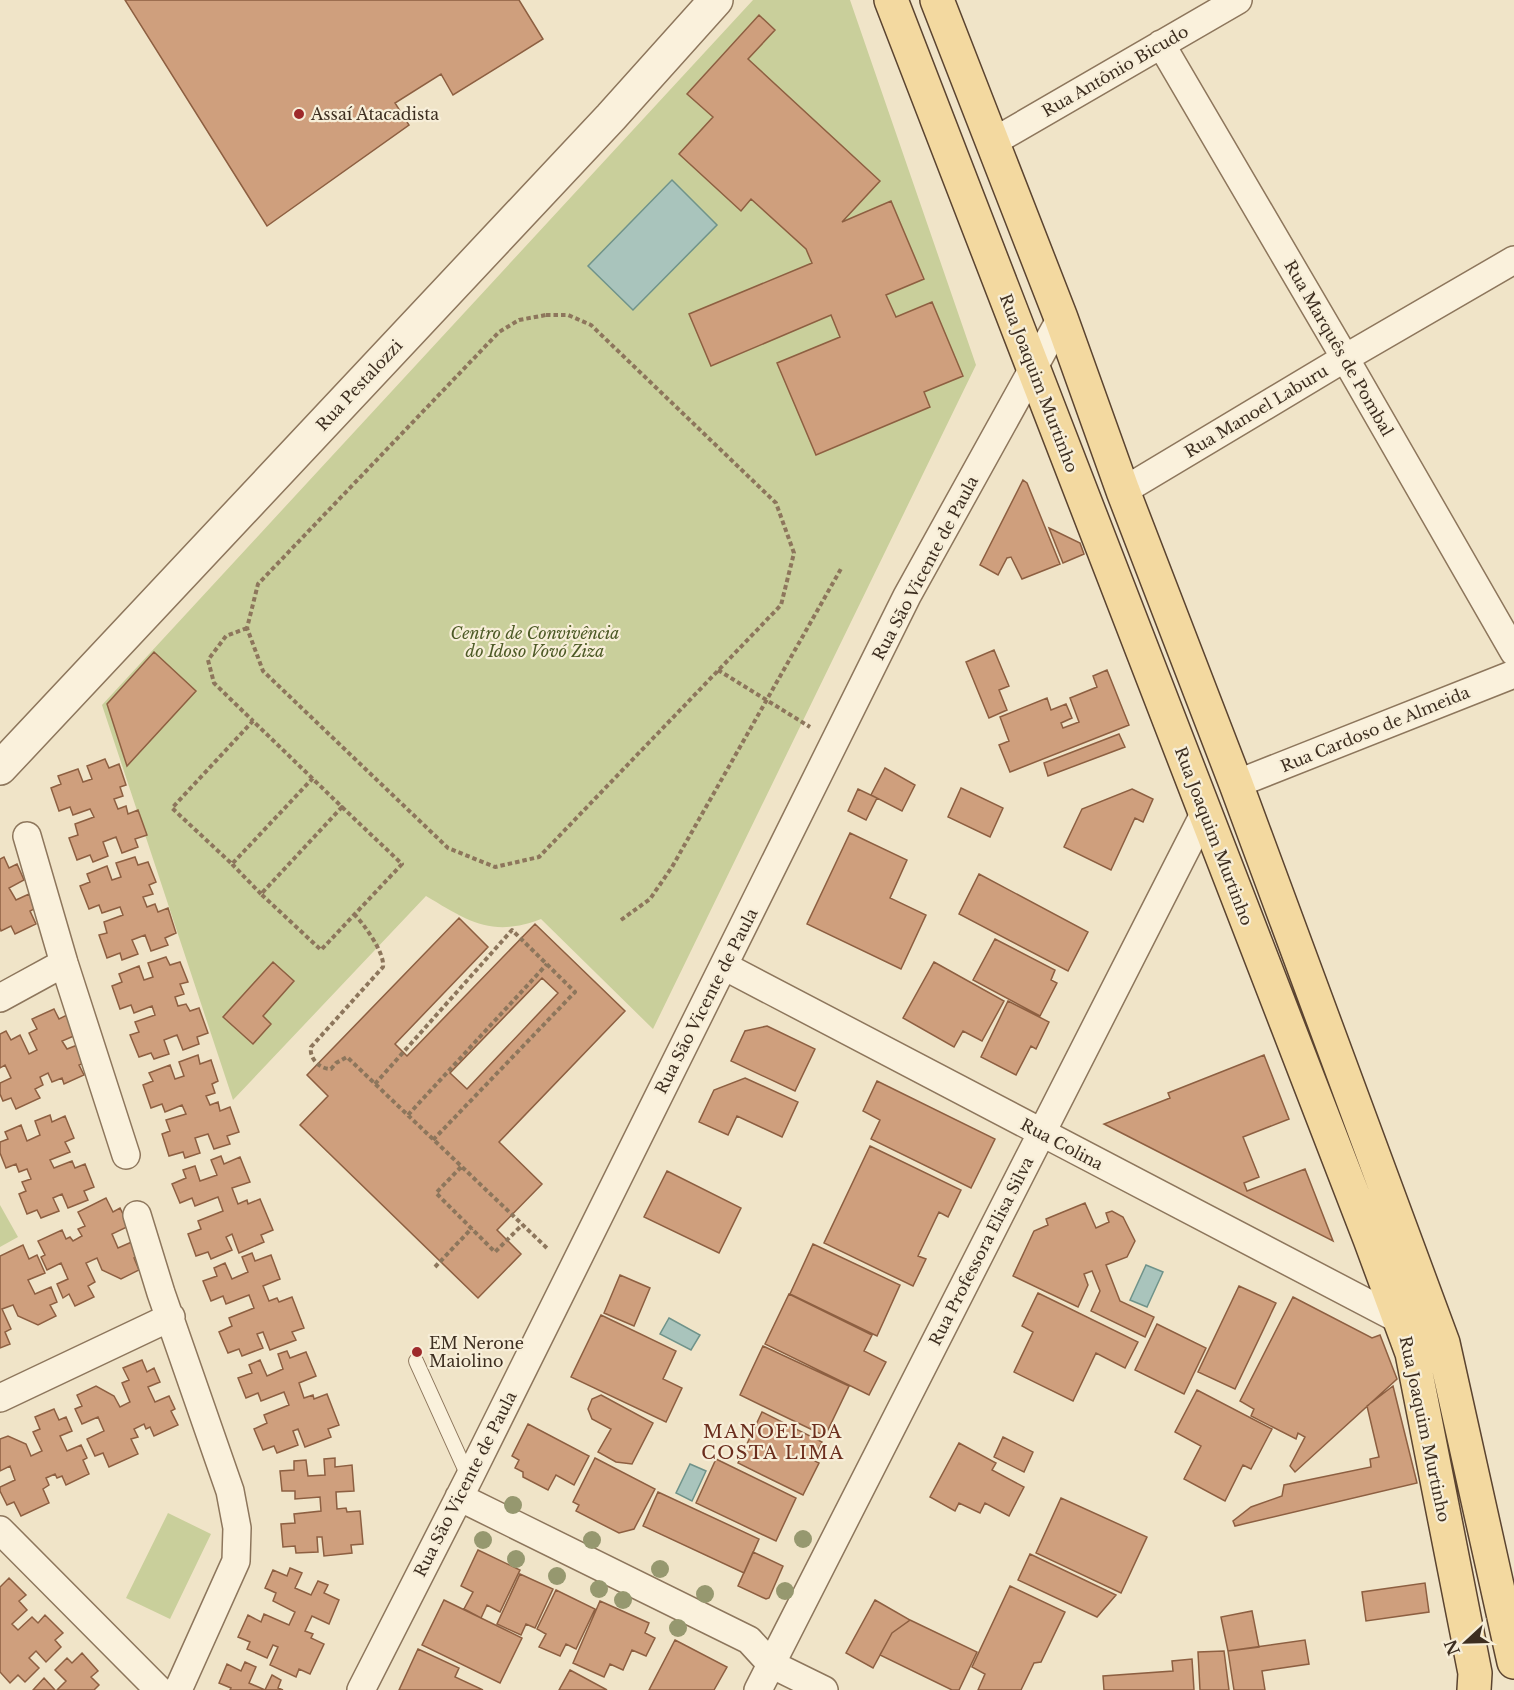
<svg xmlns="http://www.w3.org/2000/svg" width="1514" height="1690" viewBox="0 0 1514 1690" font-family="'Libre Baskerville',serif">
<style>
.green{fill:#c9cf9b}
.water{fill:#a9c4bc;stroke:#6f938a;stroke-width:1.5}
.building{fill:#cf9f7d;stroke:#8d5f41;stroke-width:1.5;fill-rule:evenodd}
.lines{fill:none;stroke-linecap:round;stroke-linejoin:round}
.service-casing{stroke:#8d765c;stroke-width:16}
.minor-casing{stroke:#8d765c;stroke-width:30}
.tertiary-casing{stroke:#8d765c;stroke-width:36}
.primary-casing{stroke:#5b4430;stroke-width:36}
.path{stroke:#8d765c;stroke-width:4;stroke-dasharray:4.5 3;stroke-linecap:butt}
.service{stroke:#faf1dc;stroke-width:14}
.minor{stroke:#faf1dc;stroke-width:27}
.tertiary{stroke:#faf1dc;stroke-width:33}
.primary{stroke:#f3d9a0;stroke-width:33}
.tree{fill:#96986f}
.poi-dot{fill:#9e2a2b;stroke:#f7eed8;stroke-width:2}
.labels{text-anchor:middle;stroke-width:4.5;stroke-linejoin:round;paint-order:stroke}
.street-label{font-size:16px;fill:#3d2e20;stroke:#f7eed8}
.poi-label{font-size:16px;fill:#3d2e20;stroke:#f7eed8;text-anchor:start}
.park-label{font-size:16px;font-style:italic;fill:#4d5a26;stroke:#f7eed8}
.neighbourhood-label{font-size:18px;letter-spacing:1.5px;fill:#6b2e1e;stroke:#f7eed8}
</style>
<rect width="100%" height="100%" fill="#f0e4c8"/>
<!-- green -->
<path class="green" d="M753,0H850L976,365L653,1029L541,919C492,938 468,921 426,896L233,1100L102,705Z
M0,1205L18,1237L0,1247Z
M168,1513L211,1534L170,1619L126,1598Z"/>
<!-- water -->
<path class="water" d="M672,180L717,225L633,310L588,266Z
M1146,1265L1163,1272L1147,1307L1130,1300Z
M669,1318L700,1335L691,1350L660,1334Z
M690,1464L706,1471L692,1501L676,1493Z"/>
<!-- building -->
<path class="building" d="M125,0H519L543,39L453,95L441,74L395,103L409,125L267,226Z
M759,15L775,30L748,59L880,181L842,222L891,201L924,279L886,295L896,317L932,302L963,376L924,392L930,407L816,455L777,363L840,337L831,315L711,366L689,314L812,263L806,249L751,199L741,211L679,154L713,117L687,94Z
M1023,480L1027,483L1060,564L1022,579L1011,557L1007,558L998,575L980,565Z
M1049,528L1080,543L1084,554L1063,563Z
M994,650L1009,686L999,690L1007,710L989,718L966,662Z
M154,652L196,691L127,766L107,704Z
M1107,670L1129,725L1010,772L999,745L1009,741L1000,717L1047,698L1051,710L1066,704L1072,718L1061,723L1063,728L1079,722L1070,698L1097,687L1093,676Z
M1119,734L1125,747L1048,776L1044,763Z
M105,759L109,768L119,764L126,785L120,787L123,796L114,799L118,809L126,806L128,814L138,810L147,835L135,839L138,847L122,853L116,837L103,842L108,856L93,862L90,855L77,860L69,838L78,835L75,824L94,817L90,809L73,815L70,807L59,811L51,788L61,784L58,776L78,769L83,782L92,779L87,766Z
M885,768L915,785L902,811L871,795Z
M961,788L1003,808L990,837L948,817Z
M858,789L877,798L866,820L848,811Z
M1132,789L1153,799L1143,822L1135,818L1111,870L1064,847L1082,809Z
M850,833L907,860L890,898L926,915L901,969L807,924Z
M4,857L9,868L17,864L24,880L9,888L16,900L29,894L36,908L30,911L36,924L15,934L11,926L1,931L0,928V859Z
M135,857L138,865L148,862L156,882L149,885L153,894L143,897L147,907L155,904L158,912L168,908L176,933L165,938L168,945L151,951L145,935L132,940L138,954L122,960L120,953L107,958L99,935L107,933L104,922L123,915L120,907L102,913L99,905L89,909L80,886L90,882L87,874L107,866L112,880L121,877L116,863Z
M979,874L1088,932L1068,971L959,914Z
M459,918L488,947L395,1044L407,1056L535,924L625,1011L499,1142L542,1184L497,1230L521,1254L478,1298L300,1125L328,1096L307,1075ZM542,978L558,993L467,1089L450,1073Z
M995,939L1055,970L1051,980L1057,983L1040,1016L973,980Z
M166,957L170,965L180,962L188,982L180,984L184,994L175,997L178,1006L186,1004L190,1011L199,1008L208,1033L197,1037L199,1044L183,1050L177,1035L164,1040L169,1054L154,1059L151,1053L139,1057L130,1035L139,1032L135,1022L155,1015L152,1006L134,1013L131,1005L120,1009L112,986L122,982L119,974L139,966L144,980L153,977L148,963Z
M273,962L294,981L263,1016L271,1024L253,1044L223,1017Z
M934,962L1004,1001L982,1041L963,1031L954,1047L903,1018Z
M1008,1001L1049,1022L1036,1049L1031,1046L1016,1075L981,1057Z
M54,1009L59,1019L67,1015L76,1035L62,1041L67,1049L80,1044L88,1061L79,1065L84,1075L64,1084L62,1078L52,1082L48,1073L40,1077L43,1085L35,1089L40,1098L16,1109L11,1098L3,1101L0,1094V1083L11,1078L5,1065L0,1068V1034L6,1031L11,1040L20,1035L29,1054L37,1050L29,1033L37,1029L32,1019Z
M767,1026L815,1049L795,1091L731,1061L745,1031Z
M198,1055L200,1064L211,1060L218,1081L212,1084L215,1093L206,1096L210,1105L218,1102L220,1111L230,1107L239,1132L227,1136L230,1144L214,1149L208,1134L195,1138L200,1153L185,1158L183,1152L169,1156L162,1134L170,1131L166,1120L186,1114L182,1105L165,1112L162,1104L151,1108L143,1085L153,1081L149,1073L170,1065L175,1079L184,1076L179,1062Z
M1264,1055L1289,1119L1243,1137L1259,1177L1244,1183L1247,1191L1305,1169L1333,1241L1104,1124L1170,1098L1168,1093Z
M745,1078L798,1102L782,1137L737,1116L728,1135L699,1122L714,1090Z
M877,1081L995,1139L971,1188L871,1139L880,1120L863,1111Z
M50,1115L52,1122L65,1116L74,1138L65,1142L70,1152L50,1160L54,1168L72,1161L75,1168L85,1164L94,1187L84,1191L88,1200L68,1208L62,1194L53,1198L59,1211L41,1218L37,1210L27,1214L19,1194L26,1191L22,1182L31,1179L27,1169L19,1172L16,1164L6,1168L0,1153V1142L8,1139L5,1132L21,1125L27,1141L40,1135L35,1121Z
M870,1146L961,1190L948,1217L939,1212L918,1256L926,1259L913,1286L824,1243Z
M221,1156L224,1164L240,1157L250,1182L232,1188L238,1204L247,1200L248,1204L260,1199L273,1230L261,1235L264,1242L239,1253L232,1234L226,1237L232,1250L211,1259L208,1252L196,1256L188,1234L201,1229L198,1221L223,1211L218,1197L195,1206L192,1198L180,1203L172,1184L186,1178L183,1170L195,1166L200,1181L217,1175L211,1160Z
M667,1171L741,1208L719,1253L644,1217Z
M106,1198L113,1212L120,1208L129,1226L112,1234L118,1248L134,1241L141,1255L134,1258L139,1270L121,1279L102,1270L97,1258L86,1263L95,1282L88,1286L94,1297L75,1306L69,1294L63,1298L57,1284L68,1279L61,1263L47,1270L41,1257L45,1255L38,1241L62,1230L66,1239L70,1237L73,1241L82,1236L78,1229L85,1226L78,1212Z
M1085,1203L1096,1228L1109,1222L1106,1213L1112,1211L1123,1217L1135,1241L1127,1257L1106,1265L1120,1301L1154,1317L1145,1337L1091,1311L1100,1291L1092,1271L1084,1274L1088,1285L1078,1307L1013,1276L1034,1231L1048,1225L1046,1219Z
M813,1244L900,1285L877,1336L790,1294Z
M23,1245L29,1259L37,1255L45,1273L28,1280L35,1294L51,1287L57,1302L50,1305L56,1316L38,1325L18,1316L13,1305L2,1309L11,1329L5,1332L10,1344L0,1348V1256Z
M252,1253L255,1261L271,1255L280,1279L263,1286L269,1301L277,1298L279,1302L292,1297L304,1328L292,1332L296,1340L270,1350L263,1332L257,1334L263,1348L242,1356L239,1349L228,1353L219,1332L232,1326L229,1318L254,1308L249,1295L226,1304L223,1296L211,1301L203,1281L217,1276L214,1268L225,1263L232,1279L248,1272L242,1257Z
M620,1275L650,1288L634,1326L604,1313Z
M1239,1286L1276,1303L1235,1389L1198,1372Z
M1038,1293L1138,1342L1125,1368L1096,1353L1073,1401L1014,1372L1033,1332L1022,1326Z
M789,1294L872,1335L864,1351L886,1362L869,1395L765,1344Z
M1293,1297L1372,1338L1380,1335L1397,1379L1295,1472L1290,1466L1305,1437L1298,1433L1296,1439L1251,1416L1254,1409L1240,1401Z
M601,1315L676,1351L663,1379L682,1388L666,1422L571,1377Z
M1157,1324L1206,1348L1184,1394L1135,1370Z
M763,1346L849,1386L825,1436L740,1395Z
M287,1351L290,1358L306,1352L316,1376L299,1383L304,1398L313,1395L314,1399L327,1394L339,1425L328,1429L331,1437L305,1447L298,1429L293,1431L298,1445L277,1453L274,1446L263,1450L254,1429L267,1423L264,1415L289,1405L284,1392L261,1401L258,1393L246,1398L238,1378L252,1373L249,1365L260,1360L267,1376L283,1369L278,1354Z
M142,1360L147,1372L154,1368L160,1382L148,1387L155,1402L169,1396L175,1409L171,1411L178,1425L154,1436L150,1427L146,1429L144,1424L134,1429L138,1437L131,1439L138,1454L109,1467L103,1453L95,1456L87,1439L104,1431L98,1417L82,1424L75,1409L82,1406L77,1395L96,1386L114,1396L120,1407L130,1402L122,1383L129,1380L123,1368Z
M1393,1386L1417,1483L1235,1526L1233,1521L1251,1507L1282,1496L1284,1485L1371,1467L1370,1459L1379,1457L1367,1406Z
M1197,1390L1272,1429L1251,1469L1243,1465L1225,1501L1184,1479L1201,1446L1175,1432Z
M601,1395L653,1423L632,1464L616,1462L598,1452L611,1429L592,1419L588,1409L592,1399Z
M54,1409L59,1420L66,1417L72,1431L60,1436L67,1451L81,1445L87,1458L83,1460L89,1474L66,1485L62,1476L57,1478L55,1474L46,1478L49,1485L43,1489L49,1503L21,1516L14,1502L7,1505L0,1491V1487L15,1480L10,1466L0,1471V1439L8,1436L26,1444L31,1456L42,1451L33,1432L40,1429L35,1417Z
M762,1412L822,1442L813,1460L819,1463L803,1495L738,1463Z
M528,1424L589,1456L574,1485L556,1475L548,1490L523,1477V1472L515,1468L519,1460L512,1456Z
M1003,1437L1033,1452L1024,1472L994,1457Z
M959,1443L996,1463L992,1470L1024,1487L1009,1516L985,1503L980,1513L959,1503L955,1511L930,1497Z
M335,1458V1467L352,1465L354,1491L336,1492L337,1509L346,1508L347,1512L360,1511L363,1544L351,1545L352,1553L324,1556L322,1537H317L318,1552L296,1553L295,1546L283,1547L281,1524L295,1523L294,1514L321,1511L320,1497L295,1499V1491H282L280,1471L294,1470V1461L306,1460L308,1476L325,1475L324,1459Z
M595,1458L655,1489L634,1529L619,1533L576,1511L579,1505L573,1502Z
M716,1459L796,1498L776,1541L696,1503Z
M658,1492L759,1539L744,1573L643,1526Z
M1061,1498L1147,1537L1121,1593L1036,1553Z
M478,1550L520,1570L500,1612L487,1605L481,1618L464,1609L473,1592L461,1586Z
M753,1552L783,1566L769,1598L766,1599L738,1586Z
M1030,1554L1116,1595L1097,1617L1018,1580Z
M290,1568L302,1573L295,1588L311,1595L318,1581L328,1585L324,1593L339,1600L329,1624L312,1616L305,1631L313,1634L311,1638L324,1644L310,1674L299,1669L296,1677L270,1665L278,1647L273,1645L267,1658L247,1649L250,1642L238,1637L248,1615L261,1622L264,1614L289,1625L295,1612L273,1601L276,1593L265,1588L273,1570L287,1576Z
M520,1574L553,1589L535,1628L526,1624L521,1635L497,1624Z
M9,1578L26,1595L19,1601L27,1610L12,1624L18,1630L32,1617L38,1623L45,1615L63,1633L55,1640L61,1647L46,1662L36,1651L29,1658L39,1668L25,1682L18,1675L10,1683L0,1672V1587Z
M1425,1583L1429,1612L1366,1621L1362,1592Z
M1010,1586L1065,1612L1041,1662L1034,1663L1021,1690H978L985,1674L972,1667Z
M556,1590L595,1609L576,1649L566,1644L560,1656L539,1647L546,1634L537,1629Z
M444,1600L522,1638L500,1683L422,1645Z
M875,1600L910,1620L892,1633L873,1668L846,1653Z
M600,1601L649,1623L645,1633L655,1638L646,1656L632,1650L623,1670L610,1664L604,1677L573,1663Z
M1252,1611L1259,1647L1228,1651L1221,1617Z
M910,1620L977,1652L959,1690H952L880,1655L892,1633Z
M675,1640L727,1667L714,1690H649Z
M1305,1640L1309,1664L1262,1671L1265,1690H1234L1228,1651Z
M418,1649L459,1668L455,1677L483,1690H399Z
M1224,1651L1229,1690H1200L1198,1652Z
M82,1653L98,1671L91,1677L99,1685L94,1690H57L66,1681L55,1670L67,1658L72,1663Z
M1192,1659L1194,1690H1104L1103,1676L1173,1671L1172,1661Z
M245,1662L256,1667L249,1683L265,1690H230L231,1688L219,1683L227,1664L241,1671Z
M570,1670L607,1690H559Z
M272,1675L281,1680L278,1688L283,1690H265Z
M44,1678L55,1690H33Z"/>
<g class="lines">
<defs>
<path id="service" d="M416,1361L469,1478"/>
<path id="minor" d="M1161,44L1345,358L1514,652
M993,142L1238,0
M1123,491L1345,358L1514,260
M1236,784L1514,674
M27,836L64,963L126,1155
M724,966L1400,1320
M0,998L64,963
M137,1215L161,1293L230,1491L237,1528L236,1561L178,1690
M0,1398L171,1317
M459,1497L749,1640L771,1664L824,1690
M0,1530L159,1690
M361,1690L469,1478L907,596L1061,318
M758,1690L1205,812"/>
<path id="tertiary" d="M0,768L611,117L716,0"/>
<path id="primary" d="M891,0L1370,1239L1412,1353L1475,1673L1474,1690
M937,0L1061,318L1123,491L1236,784L1443,1343L1514,1662"/>
</defs>
<!-- service casing -->
<use href="#service" class="service-casing"/>
<!-- minor casing -->
<use href="#minor" class="minor-casing"/>
<!-- tertiary casing -->
<use href="#tertiary" class="tertiary-casing"/>
<!-- primary casing -->
<use href="#primary" class="primary-casing"/>
<!-- path -->
<path class="path" d="M546,315H568L591,325L776,503L794,553L781,605L539,857L495,867L448,848L263,671L247,628L258,584L499,332L519,320Z
M247,628L226,636L208,660L214,683L253,721
M718,670L810,727
M313,778L232,864L172,808L253,721L342,807
M342,807L402,864L321,950L261,894Z
M232,864L261,894
M354,914C364,924 385,953 383,967L311,1047C309,1058 319,1069 331,1069L336,1063L347,1057L549,1250
M621,920L650,899L672,867L842,567
M375,1084L512,930L575,992L433,1140
M408,1115L547,964
M461,1167L436,1193L495,1252L522,1225
M435,1267L472,1228"/>
<!-- service -->
<use href="#service" class="service"/>
<!-- minor -->
<use href="#minor" class="minor"/>
<!-- tertiary -->
<use href="#tertiary" class="tertiary"/>
<!-- primary -->
<use href="#primary" class="primary"/>
</g>
<!-- trees -->
<g class="tree">
<circle cx="513" cy="1505" r="9"/>
<circle cx="803" cy="1539" r="9"/>
<circle cx="483" cy="1540" r="9"/>
<circle cx="592" cy="1540" r="9"/>
<circle cx="516" cy="1559" r="9"/>
<circle cx="660" cy="1569" r="9"/>
<circle cx="557" cy="1576" r="9"/>
<circle cx="599" cy="1589" r="9"/>
<circle cx="785" cy="1591" r="9"/>
<circle cx="705" cy="1594" r="9"/>
<circle cx="623" cy="1600" r="9"/>
<circle cx="678" cy="1628" r="9"/>
</g>
<!-- markers -->
<g class="poi-dot">
<circle cx="299" cy="114" r="6"/>
<circle cx="417" cy="1352" r="6"/>
</g>
<g class="labels">
<!-- street labels -->
<g class="street-label">
<text transform="translate(1115 71) rotate(-30)" y="6">Rua Antônio Bicudo</text>
<text transform="translate(1339 348) rotate(60)" y="6">Rua Marquês de Pombal</text>
<text transform="translate(1039 383) rotate(69)" y="6">Rua Joaquim Murtinho</text>
<text transform="translate(359 385) rotate(-47)" y="6">Rua Pestalozzi</text>
<text transform="translate(1256 411) rotate(-31)" y="6">Rua Manoel Laburu</text>
<text transform="translate(925 568) rotate(-62)" y="6">Rua São Vicente de Paula</text>
<text transform="translate(1375 729) rotate(-22)" y="6">Rua Cardoso de Almeida</text>
<text transform="translate(1214 836) rotate(69)" y="6">Rua Joaquim Murtinho</text>
<text transform="translate(706 1001) rotate(-63)" y="6">Rua São Vicente de Paula</text>
<text transform="translate(1062 1144) rotate(28)" y="6">Rua Colina</text>
<text transform="translate(981 1251) rotate(-63)" y="6">Rua Professora Elisa Silva</text>
<text transform="translate(1425 1429) rotate(78)" y="6">Rua Joaquim Murtinho</text>
<text transform="translate(465 1484) rotate(-63)" y="6">Rua São Vicente de Paula</text>
</g>
<!-- poi labels -->
<g class="poi-label">
<text x="311" y="120">Assaí Atacadista</text>
<text x="429" y="1349">EM Nerone<tspan x="429" dy="18">Maiolino</tspan></text>
</g>
<!-- park labels -->
<g class="park-label">
<text x="535" y="639">Centro de Convivência<tspan x="535" dy="18">do Idoso Vovó Ziza</tspan></text>
</g>
<!-- neighbourhood labels -->
<g class="neighbourhood-label">
<text x="773" y="1438">MANOEL DA<tspan x="773" dy="21">COSTA LIMA</tspan></text>
</g>
</g>
<!-- north arrow -->
<g transform="translate(1466 1642) rotate(248)" stroke="#f7eed8" stroke-width="4.5" paint-order="stroke">
<path d="M0-4.5L10 22L0 15L-10 22Z" fill="#3d2e20"/>
<text y="-9" font-size="16" font-weight="bold" text-anchor="middle" fill="#3d2e20">N</text>
</g>
</svg>
